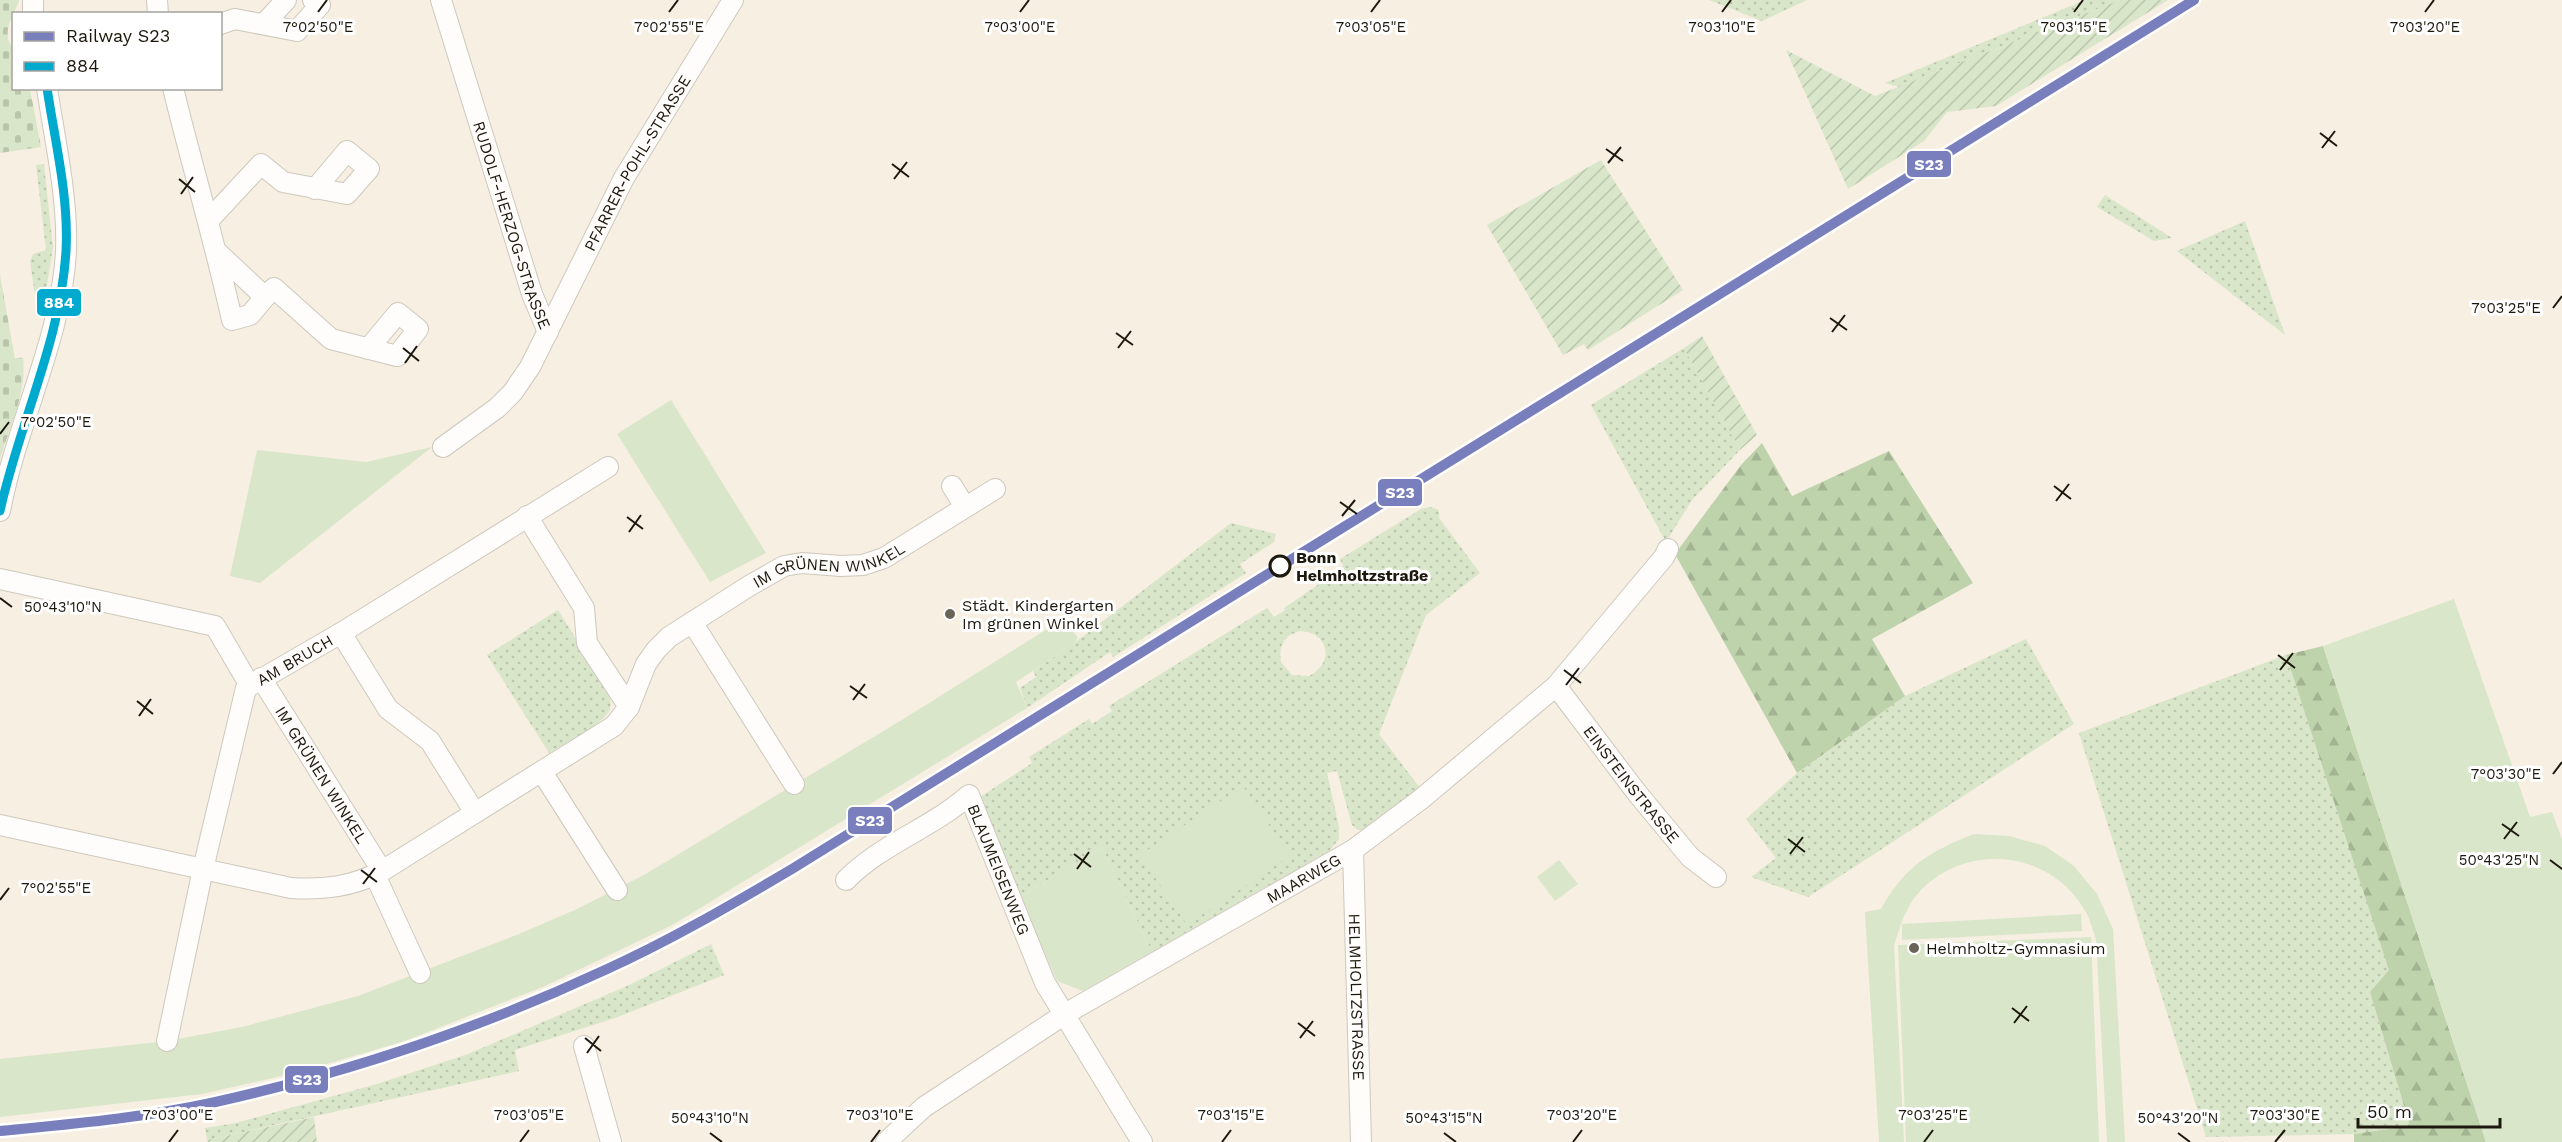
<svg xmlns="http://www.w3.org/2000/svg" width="2562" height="1142" viewBox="0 0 2562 1142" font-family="'Work Sans',sans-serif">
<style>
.grass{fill:url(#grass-dots);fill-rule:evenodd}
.forest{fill:url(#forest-firs)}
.cemetery{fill:url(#cemetery-stones)}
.park{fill:#d9e6ca}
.garden{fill:url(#garden-furrows)}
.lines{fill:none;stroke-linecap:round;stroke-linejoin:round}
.minor-casing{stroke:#cec8bd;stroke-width:22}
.minor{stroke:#fefdfb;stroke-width:20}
.bus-1-casing{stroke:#fff;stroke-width:14}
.bus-1{stroke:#00a9ce;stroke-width:9}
.rail-1-casing{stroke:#fff;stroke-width:15}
.rail-1{stroke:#787fbc;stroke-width:10}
.ticks{fill:none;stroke:#1d180d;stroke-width:2}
.stop-dot{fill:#fff;stroke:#1d180d;stroke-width:3}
.poi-dot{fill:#696358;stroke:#fff;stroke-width:2}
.labels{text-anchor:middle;stroke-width:6;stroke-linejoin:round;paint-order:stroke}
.street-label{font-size:16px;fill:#1d180d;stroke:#fff}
.stop-label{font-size:16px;font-weight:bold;fill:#1d180d;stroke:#fff;text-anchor:start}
.poi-label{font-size:16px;fill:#1d180d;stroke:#fff;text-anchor:start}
.ticks-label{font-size:15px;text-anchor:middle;fill:#1d180d;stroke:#fff;stroke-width:6;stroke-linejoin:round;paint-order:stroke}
.line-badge{stroke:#fff;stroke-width:2}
.badge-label{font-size:16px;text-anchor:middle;font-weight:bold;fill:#fff}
</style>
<defs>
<pattern id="grass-dots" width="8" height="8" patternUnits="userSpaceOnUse" patternTransform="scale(1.5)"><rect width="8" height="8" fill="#d9e6ca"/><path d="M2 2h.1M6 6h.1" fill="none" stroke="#bac5ac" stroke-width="1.8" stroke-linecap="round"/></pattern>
<pattern id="forest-firs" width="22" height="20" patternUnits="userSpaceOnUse" patternTransform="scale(1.5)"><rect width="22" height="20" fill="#bed2ab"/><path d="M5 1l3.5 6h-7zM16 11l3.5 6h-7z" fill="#a3b492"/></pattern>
<pattern id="cemetery-stones" width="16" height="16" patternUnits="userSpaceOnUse" patternTransform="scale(1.5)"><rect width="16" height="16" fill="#d9e6ca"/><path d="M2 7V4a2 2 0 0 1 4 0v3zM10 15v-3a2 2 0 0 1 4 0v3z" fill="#bac5ac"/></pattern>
<pattern id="garden-furrows" width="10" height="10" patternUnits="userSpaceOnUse" patternTransform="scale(1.5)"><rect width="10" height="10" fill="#d9e6ca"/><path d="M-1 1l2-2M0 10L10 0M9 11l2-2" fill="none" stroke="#bac5ac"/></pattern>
</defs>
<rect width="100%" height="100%" fill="#f6efe2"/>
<!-- grass -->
<path class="grass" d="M1709,0H1807L1762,21Z
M2085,0H2120L1899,87L1885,83Z
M44,164L53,248L44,303L35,296L30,261L33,254L46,250L36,165Z
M2105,195L2172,238L2154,241L2097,207Z
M2245,221L2285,335L2177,251Z
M1684,348L1740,450L1692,500L1666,542L1591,405Z
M1430,507L1439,510V518L1480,573L1426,615L1379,734L1420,788L1367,830H1358L1352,825L1337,771L1327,773L1339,827V839L1329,851L1152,952L1102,847L1020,897L980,797L1032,763L1029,757L1089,719L1092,724L1112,711L1109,706L1267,608L1274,617L1285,610L1284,608L1322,582L1321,580L1343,566L1340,559L1421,509ZM1300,631C1329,632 1335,663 1309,676L1292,675L1281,662C1278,646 1284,635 1300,631Z
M1231,523L1276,534L1274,542L1240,564L1246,573L1113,657L1110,652L1027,708L1020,688L1036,677L1033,671L1073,644Z
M558,610L606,687C609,695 613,703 609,711C602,725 564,744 549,753L487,655Z
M2026,639L2074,724L1808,897L1751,877L1776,858L1746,819L1797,773L1905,696Z
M2286,655L2390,970L2370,992L2410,1126L2354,1134L2206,1137L2079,733Z
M711,944L724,975L615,1018L515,1050L519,1071L207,1140L205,1128L236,1123L377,1084L468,1054L625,987Z"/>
<!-- forest -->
<path class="forest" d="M1762,443L1792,496L1889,451L1973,583L1872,639L1905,696L1797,773L1675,554L1741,465Z
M2323,646L2486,1142H2354V1134L2410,1126L2370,992L2389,970L2286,655Z"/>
<!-- cemetery -->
<path class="cemetery" d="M0,0H19C14,17 0,31 13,49L14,88L30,89L41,147L0,153Z
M0,275L15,359L23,357C27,393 10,425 0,459Z"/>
<!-- park -->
<path class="park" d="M671,400L766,553L710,582L617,434Z
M432,447L260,583L230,576L257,450L366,462Z
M2454,599L2530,817L2552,812L2562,839V1142H2486L2323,646Z
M1063,619L1078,638L1073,644L1016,682L1027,708L674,924L545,986L405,1041L303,1071L202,1094L0,1117V1059L167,1041L242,1027L358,996L519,934L577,909L644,875L905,718Z
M1243,786L1290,856L1187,925L1140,855Z
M1974,834L2009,836L2045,846L2074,866L2097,894L2113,929L2125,1142H2107L2096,939C2092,929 2090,918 2084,909C2050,851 1969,842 1922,889C1906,905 1900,926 1894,946L1904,1142H1879L1865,912L1881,909C1906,865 1929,852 1974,834Z
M1102,847L1152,952L1083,991L1057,981L1020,897Z
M1559,860L1578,884L1555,901L1537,877Z
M2081,914L2082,931L1902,940V924Z
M2091,937L2099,1142H1906L1898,945Z"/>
<!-- garden -->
<path class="garden" d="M2120,0H2168L1996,106L1947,112L1924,141L1848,189L1786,50L1875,96Z
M1601,160L1683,290L1588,350L1584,344L1563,355L1487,225Z
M1702,336L1757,435L1740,450L1684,348Z
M314,1117L317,1142H208L207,1140Z"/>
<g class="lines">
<defs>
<g id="minor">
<path d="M33,0V14"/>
<path d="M157,0L158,14"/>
<path id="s1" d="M441,0L532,294L548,332"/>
<path d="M220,24L235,19L297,31L320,5L313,0"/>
<path d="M264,24L286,0"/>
<path d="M173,88C192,166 215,242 232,320L250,315L265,297L217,252"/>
<path d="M209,220L261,164L283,182L347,194L369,169L347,151L315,189"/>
<path d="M265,297L274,288L331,339L397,356L418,329L398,313L368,349"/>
<path id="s2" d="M443,447L497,408L513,392L530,367L624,178L733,0"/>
<path d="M952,486L965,507"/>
<path d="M0,511C16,425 62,337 66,251C68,197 55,142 47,88"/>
<path d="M527,516L584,608L587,643L629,707"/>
<path d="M0,579L215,626L249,684"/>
<path d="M692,622L794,784"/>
<path d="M341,633L388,709L430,741L475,813"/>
<path id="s3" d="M261,678L382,871"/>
<path id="s4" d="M1556,686L1637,793L1690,857L1716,877"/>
<path d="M542,772L617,890"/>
<path id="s5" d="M0,825L291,888C323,890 352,887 382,871L614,726L629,707L646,664L656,650L669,637L749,586L784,566L802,563L841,566L863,565L884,558L995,489"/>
<path id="s6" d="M1353,850L1361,1142"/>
<path d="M375,875L420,973"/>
<path id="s7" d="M846,880C881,844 932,828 969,795L1045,983L1142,1142"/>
<path id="s8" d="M167,1041L203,869L246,688L341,633L608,467"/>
<path d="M584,1046L611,1142"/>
<path id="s9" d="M886,1142L924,1107L1065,1014L1353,850L1420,800L1556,686L1664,557L1668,549"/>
</g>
</defs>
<!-- minor casing -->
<use href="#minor" class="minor-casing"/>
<!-- minor -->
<use href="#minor" class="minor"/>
<defs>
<path id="bus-1" d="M0,511C19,424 61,340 66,251C69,197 55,142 47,88"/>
</defs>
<!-- bus-1 casing -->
<use href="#bus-1" class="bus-1-casing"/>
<!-- bus-1 -->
<use href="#bus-1" class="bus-1"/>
<defs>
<path id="rail-1" d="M0,1131C71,1124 142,1118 211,1103C347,1073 478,1029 605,970C669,941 731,905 792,869L2194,0"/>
</defs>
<!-- rail-1 casing -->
<use href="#rail-1" class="rail-1-casing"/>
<!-- rail-1 -->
<use href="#rail-1" class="rail-1"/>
</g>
<!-- ticks -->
<path class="ticks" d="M318,12L327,0M669,12L678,0M1020,12L1029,0M1371,12L1380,0M1722,12L1731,0M2074,12L2083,0M2425,12L2434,0M2320,133L2337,146M2322,148L2335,131M1606,149L1623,161M1608,163L1621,147M892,164L909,177M179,179L195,192M894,179L907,162M181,194L193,177M2553,308L2562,296M1830,318L1847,330M1832,332L1845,315M1116,333L1133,345M403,348L419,361M1118,348L1131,331M405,363L417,346M0,434L9,422M2054,486L2071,499M2056,501L2069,484M1340,502L1357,514M1342,516L1355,500M627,517L643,529M629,532L641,515M0,598L12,607M2278,655L2295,668M1564,670L1581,683M2280,670L2293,653M1566,685L1579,668M850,686L867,698M853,700L865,684M137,701L153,714M139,716L151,699M2553,774L2562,762M2502,824L2519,836M1788,839L1805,852M2504,839L2517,822M1074,854L1091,867M1790,854L1803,837M2550,860L2562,869M1077,869L1089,852M361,870L377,882M363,884L375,868M0,900L9,888M2012,1008L2029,1021M1298,1023L1315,1036M2014,1023L2027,1006M585,1038L601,1051M1300,1038L1313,1021M587,1053L599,1036M710,1133L722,1142M1444,1133L1456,1142M2178,1133L2190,1142M169,1142L178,1130M520,1142L529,1130M871,1142L880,1130M1222,1142L1231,1130M1573,1142L1582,1130M1924,1142L1933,1130M2275,1142L2285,1130"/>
<!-- markers -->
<circle class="stop-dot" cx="1280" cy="566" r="10"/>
<g class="poi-dot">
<circle cx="950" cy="614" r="6"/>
<circle cx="1914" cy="948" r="6"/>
</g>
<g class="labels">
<!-- street labels -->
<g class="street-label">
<text dy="6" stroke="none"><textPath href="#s2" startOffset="350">PFARRER-POHL-STRASSE</textPath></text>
<text dy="6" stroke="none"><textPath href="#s1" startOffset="236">RUDOLF-HERZOG-STRASSE</textPath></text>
<text dy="6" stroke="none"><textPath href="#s5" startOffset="951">IM GRÜNEN WINKEL</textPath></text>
<text dy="6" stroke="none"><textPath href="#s8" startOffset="418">AM BRUCH</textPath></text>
<text dy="6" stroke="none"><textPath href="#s3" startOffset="114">IM GRÜNEN WINKEL</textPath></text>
<text dy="6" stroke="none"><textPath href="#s4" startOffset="124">EINSTEINSTRASSE</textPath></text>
<text dy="6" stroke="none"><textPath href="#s7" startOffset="230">BLAUMEISENWEG</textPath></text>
<text dy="6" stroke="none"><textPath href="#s9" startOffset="495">MAARWEG</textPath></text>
<text dy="6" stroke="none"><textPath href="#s6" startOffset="147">HELMHOLTZSTRASSE</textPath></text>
</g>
<!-- stop labels -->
<g class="stop-label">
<text x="1296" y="563">Bonn<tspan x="1296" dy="18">Helmholtzstraße</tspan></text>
</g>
<!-- poi labels -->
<g class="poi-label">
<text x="962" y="611">Städt. Kindergarten<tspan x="962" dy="18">Im grünen Winkel</tspan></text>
<text x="1926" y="954">Helmholtz-Gymnasium</text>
</g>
</g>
<g class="ticks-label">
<text x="318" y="32">7°02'50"E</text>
<text x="669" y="32">7°02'55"E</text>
<text x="1020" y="32">7°03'00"E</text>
<text x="1371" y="32">7°03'05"E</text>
<text x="1722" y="32">7°03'10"E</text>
<text x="2074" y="32">7°03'15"E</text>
<text x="2425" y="32">7°03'20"E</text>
<text x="2506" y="313">7°03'25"E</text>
<text x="56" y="427">7°02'50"E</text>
<text x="63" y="612">50°43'10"N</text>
<text x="2506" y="779">7°03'30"E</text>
<text x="2499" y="865">50°43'25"N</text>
<text x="56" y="893">7°02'55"E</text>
<text x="178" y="1120">7°03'00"E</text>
<text x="529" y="1120">7°03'05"E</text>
<text x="880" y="1120">7°03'10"E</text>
<text x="1231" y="1120">7°03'15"E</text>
<text x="1582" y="1120">7°03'20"E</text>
<text x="1933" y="1120">7°03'25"E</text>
<text x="2285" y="1120">7°03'30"E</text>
<text x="710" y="1123">50°43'10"N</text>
<text x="1444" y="1123">50°43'15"N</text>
<text x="2178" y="1123">50°43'20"N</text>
</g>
<g class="line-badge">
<rect x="1906" y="150" width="46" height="28" rx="6" fill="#787fbc"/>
<rect x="36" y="288" width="46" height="29" rx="6" fill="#00a9ce"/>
<rect x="1377" y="478" width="46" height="29" rx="6" fill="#787fbc"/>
<rect x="847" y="806" width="46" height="29" rx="6" fill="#787fbc"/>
<rect x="284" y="1065" width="45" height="29" rx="6" fill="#787fbc"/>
</g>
<g class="badge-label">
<text x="1929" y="170">S23</text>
<text x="59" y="308">884</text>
<text x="1400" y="498">S23</text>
<text x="870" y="826">S23</text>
<text x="307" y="1085">S23</text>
</g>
<!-- legend -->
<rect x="12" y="12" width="210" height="78" fill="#ffffff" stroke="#a5a39e" stroke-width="1.5"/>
<rect x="24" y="32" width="30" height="9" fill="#787fbc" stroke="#a5a39e" stroke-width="1.5"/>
<text x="66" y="42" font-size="18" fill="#1d180d">Railway S23</text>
<rect x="24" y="62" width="30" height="9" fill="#00a9ce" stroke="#a5a39e" stroke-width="1.5"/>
<text x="66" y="72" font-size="18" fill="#1d180d">884</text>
<!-- scale -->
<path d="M2358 1118v9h142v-9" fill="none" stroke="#1d180d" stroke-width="3"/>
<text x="2367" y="1118" font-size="18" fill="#1d180d" stroke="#ffffff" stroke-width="4.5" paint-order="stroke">50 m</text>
</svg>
